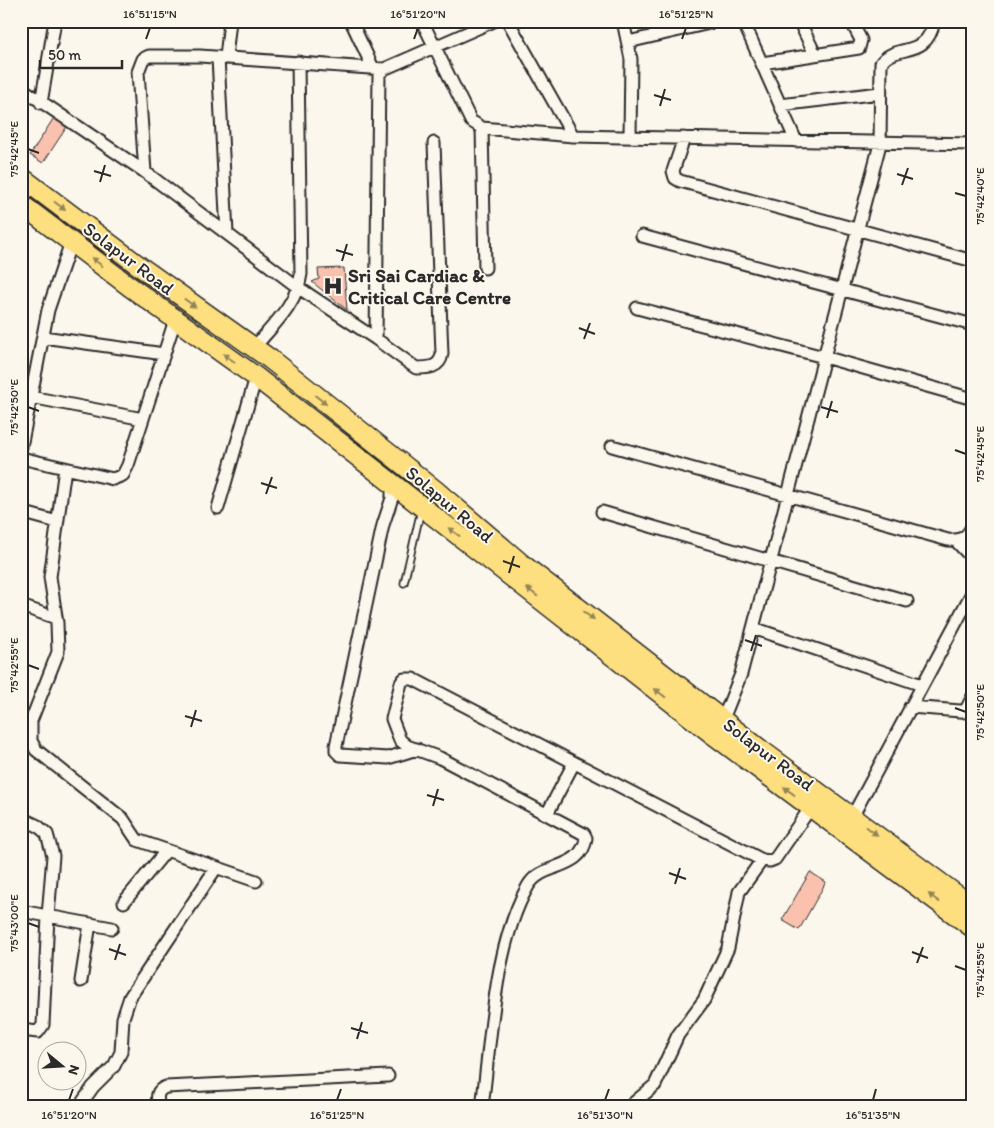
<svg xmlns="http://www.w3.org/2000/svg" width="994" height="1128" viewBox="0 0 994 1128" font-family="Itim,sans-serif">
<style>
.building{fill:#f9c1ae;stroke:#2b2b2b}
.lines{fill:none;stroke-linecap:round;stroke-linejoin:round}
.lane-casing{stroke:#2b2b2b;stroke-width:9}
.street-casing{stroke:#2b2b2b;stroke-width:15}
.primary-casing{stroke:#2b2b2b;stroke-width:22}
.lane{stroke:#fbf7ec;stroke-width:5.5}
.street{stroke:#fbf7ec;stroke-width:11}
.primary{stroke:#fddf80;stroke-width:19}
.oneway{fill:#948556}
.ticks{fill:none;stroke:#2b2b2b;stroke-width:2}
.labels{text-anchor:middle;stroke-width:4;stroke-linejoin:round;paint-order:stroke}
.street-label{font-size:19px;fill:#2b2b2b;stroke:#fbf7ec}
.poi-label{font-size:19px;font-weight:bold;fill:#2b2b2b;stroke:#fbf7ec;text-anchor:start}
.neatline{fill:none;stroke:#2b2b2b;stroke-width:2}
.ticks-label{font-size:12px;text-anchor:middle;fill:#2b2b2b}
</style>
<rect width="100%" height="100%" fill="#fbf7ec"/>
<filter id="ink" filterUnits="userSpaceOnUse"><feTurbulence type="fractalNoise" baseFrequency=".02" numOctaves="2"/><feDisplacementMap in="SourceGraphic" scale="10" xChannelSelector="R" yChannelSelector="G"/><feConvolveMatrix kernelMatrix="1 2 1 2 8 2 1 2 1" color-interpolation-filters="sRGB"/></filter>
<g filter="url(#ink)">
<!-- building -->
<path class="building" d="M55,116L68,125L43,163L30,155Z
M344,268L347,310L312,282L319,279L318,269Z
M810,872L826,882L799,930L782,920Z"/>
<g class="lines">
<defs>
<path id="lane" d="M404,583L421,510"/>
<path id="street" d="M351,21L373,68
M422,21L471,121L482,128L573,136L973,144
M508,21L573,136
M623,21L631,59L630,137
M743,21L796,141
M799,21L815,54
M628,42L714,22
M218,57L227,234
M226,57L230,21
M762,63L859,48L861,40L851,21
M21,88L145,172L299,288L376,339L416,368C428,368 440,368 442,354L434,143
M41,103L55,21
M780,105L880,93
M482,128L485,268
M684,138L673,171L675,178L680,181L973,261
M145,172L138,72L143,59L149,56H200L384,69
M642,236L973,325
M637,308L824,357L973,399
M43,337L164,354
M376,339L379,74L384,69L494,21
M253,349C272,326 297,304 301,274L298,62
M31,397L143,419
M612,446L948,540C962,541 967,537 973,525
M21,447L48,310L71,242
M21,458L113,479L123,475L128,465L175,320
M65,468L50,577L57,623L58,652L31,721V741L36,750L123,819L137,840L256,881
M392,485V498L383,525L336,746V751L340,755L388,758L417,749
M218,508L256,377
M21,512L57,522
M602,512L907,601
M956,541L973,559
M21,606L56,618
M753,628L922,685
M910,707L973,712
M965,712L973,696
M724,723L723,719L741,674L880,144L881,63C896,42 927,60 934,21
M547,814L574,763
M852,817L973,591
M21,818L38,826L47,834L53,856L48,916L43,1025L38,1032L21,1030
M124,902L166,851
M21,911L112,928
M81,981L90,924
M79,1107L93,1087L114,1066L121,1052L123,1018L130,997L216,868
M158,1107C157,1097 156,1090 166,1087L388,1076
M482,1107C491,1039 494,946 528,886C541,862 582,871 586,838L584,834L440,758L407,746L400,740L392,719L401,683L404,679H413L762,860L770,861L775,859L811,807
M629,1107L655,1085L678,1035L704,1000L728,948L739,892L762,860"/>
<path id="primary" d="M21,177L142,268L270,359L435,490L523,565L761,750L973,907
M21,204L129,286L256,377L715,736L973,928"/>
</defs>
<!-- lane casing -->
<use href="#lane" class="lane-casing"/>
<!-- street casing -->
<use href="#street" class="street-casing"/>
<!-- primary casing -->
<use href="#primary" class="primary-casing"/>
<!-- lane -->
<use href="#lane" class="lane"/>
<!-- street -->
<use href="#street" class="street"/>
<!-- primary -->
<use href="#primary" class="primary"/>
</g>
<!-- one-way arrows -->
<defs><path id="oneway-solid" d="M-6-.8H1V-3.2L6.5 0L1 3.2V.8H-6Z" transform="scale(1.25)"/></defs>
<g class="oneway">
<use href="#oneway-solid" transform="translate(60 206) rotate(37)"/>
<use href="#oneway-solid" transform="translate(97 262) rotate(-143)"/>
<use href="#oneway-solid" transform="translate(190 303) rotate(36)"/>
<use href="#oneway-solid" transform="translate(229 358) rotate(-145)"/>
<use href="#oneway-solid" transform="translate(321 400) rotate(38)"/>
<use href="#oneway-solid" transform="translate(454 532) rotate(-144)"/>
<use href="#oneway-solid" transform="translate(532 592) rotate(-142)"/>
<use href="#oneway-solid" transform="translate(589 616) rotate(38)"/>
<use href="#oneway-solid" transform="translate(660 693) rotate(-142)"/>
<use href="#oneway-solid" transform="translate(789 791) rotate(-144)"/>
<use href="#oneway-solid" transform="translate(872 831) rotate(37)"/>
<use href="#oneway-solid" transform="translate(934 898) rotate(-143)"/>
</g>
</g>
<!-- ticks -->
<path class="ticks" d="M146,39L150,28M414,39L418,28M682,39L686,28M654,95L671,100M660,106L665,89M28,149L39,153M94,171L111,176M897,174L913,179M100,182L105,165M902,185L908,168M955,193L966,196M336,250L353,255M342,261L347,244M579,328L595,334M584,339L590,323M28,407L39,411M821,407L838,412M827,418L832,401M955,450L966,454M261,483L277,488M266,494L272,477M503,561L520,567M509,573L514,556M745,640L762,646M751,651L756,635M28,665L39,669M955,708L966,712M185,716L202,721M191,727L196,710M427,795L444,800M433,806L438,789M669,873L686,879M675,884L680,868M28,923L39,927M109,949L126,955M912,952L928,958M115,960L120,944M917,963L923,947M955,966L966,970M351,1028L368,1033M357,1039L362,1022M69,1100L73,1089M337,1100L341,1089M605,1100L609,1089M873,1100L876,1089"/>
<!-- icons -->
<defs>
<symbol id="hospital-bare" viewBox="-9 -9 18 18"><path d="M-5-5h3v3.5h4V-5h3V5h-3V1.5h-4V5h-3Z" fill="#2b2b2b" stroke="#fbf7ec" stroke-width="2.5" paint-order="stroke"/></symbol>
</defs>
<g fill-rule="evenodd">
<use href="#hospital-bare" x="319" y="272" width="28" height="28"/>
</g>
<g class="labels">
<!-- street labels -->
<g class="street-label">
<text transform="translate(129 258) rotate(37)" y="7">Solapur Road</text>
<text transform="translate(450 504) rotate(40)" y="7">Solapur Road</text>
<text transform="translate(769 754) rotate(37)" y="7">Solapur Road</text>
</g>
<!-- poi labels -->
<g class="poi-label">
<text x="348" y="282">Sri Sai Cardiac &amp;<tspan x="348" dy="22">Critical Care Centre</tspan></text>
</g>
</g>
<!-- margin -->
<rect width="994" height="1128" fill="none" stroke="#fbf7ec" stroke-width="55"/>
<!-- north arrow -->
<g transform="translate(62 1066) rotate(108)"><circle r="24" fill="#fbf7ec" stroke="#a8a59f"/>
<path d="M0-4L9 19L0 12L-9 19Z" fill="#2b2b2b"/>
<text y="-8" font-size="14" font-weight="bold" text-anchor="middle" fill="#2b2b2b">N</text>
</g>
<!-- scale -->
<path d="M40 60v8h82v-8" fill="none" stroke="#2b2b2b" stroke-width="2.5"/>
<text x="48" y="60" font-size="15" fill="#2b2b2b" stroke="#fbf7ec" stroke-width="4" paint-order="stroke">50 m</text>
<rect x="28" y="28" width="938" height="1072" class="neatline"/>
<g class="ticks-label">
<text x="150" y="18">16°51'15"N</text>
<text x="418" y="18">16°51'20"N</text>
<text x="686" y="18">16°51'25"N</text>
<text transform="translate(14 149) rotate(-90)" y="4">75°42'45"E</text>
<text transform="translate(980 196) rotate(-90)" y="4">75°42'40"E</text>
<text transform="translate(14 407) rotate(-90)" y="4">75°42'50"E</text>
<text transform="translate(980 454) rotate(-90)" y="4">75°42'45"E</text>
<text transform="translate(14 665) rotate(-90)" y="4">75°42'55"E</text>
<text transform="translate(980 712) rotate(-90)" y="4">75°42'50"E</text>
<text transform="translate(14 923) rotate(-90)" y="4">75°43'00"E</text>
<text transform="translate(980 970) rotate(-90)" y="4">75°42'55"E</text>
<text x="69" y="1119">16°51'20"N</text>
<text x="337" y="1119">16°51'25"N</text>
<text x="605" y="1119">16°51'30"N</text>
<text x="873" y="1119">16°51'35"N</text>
</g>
</svg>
